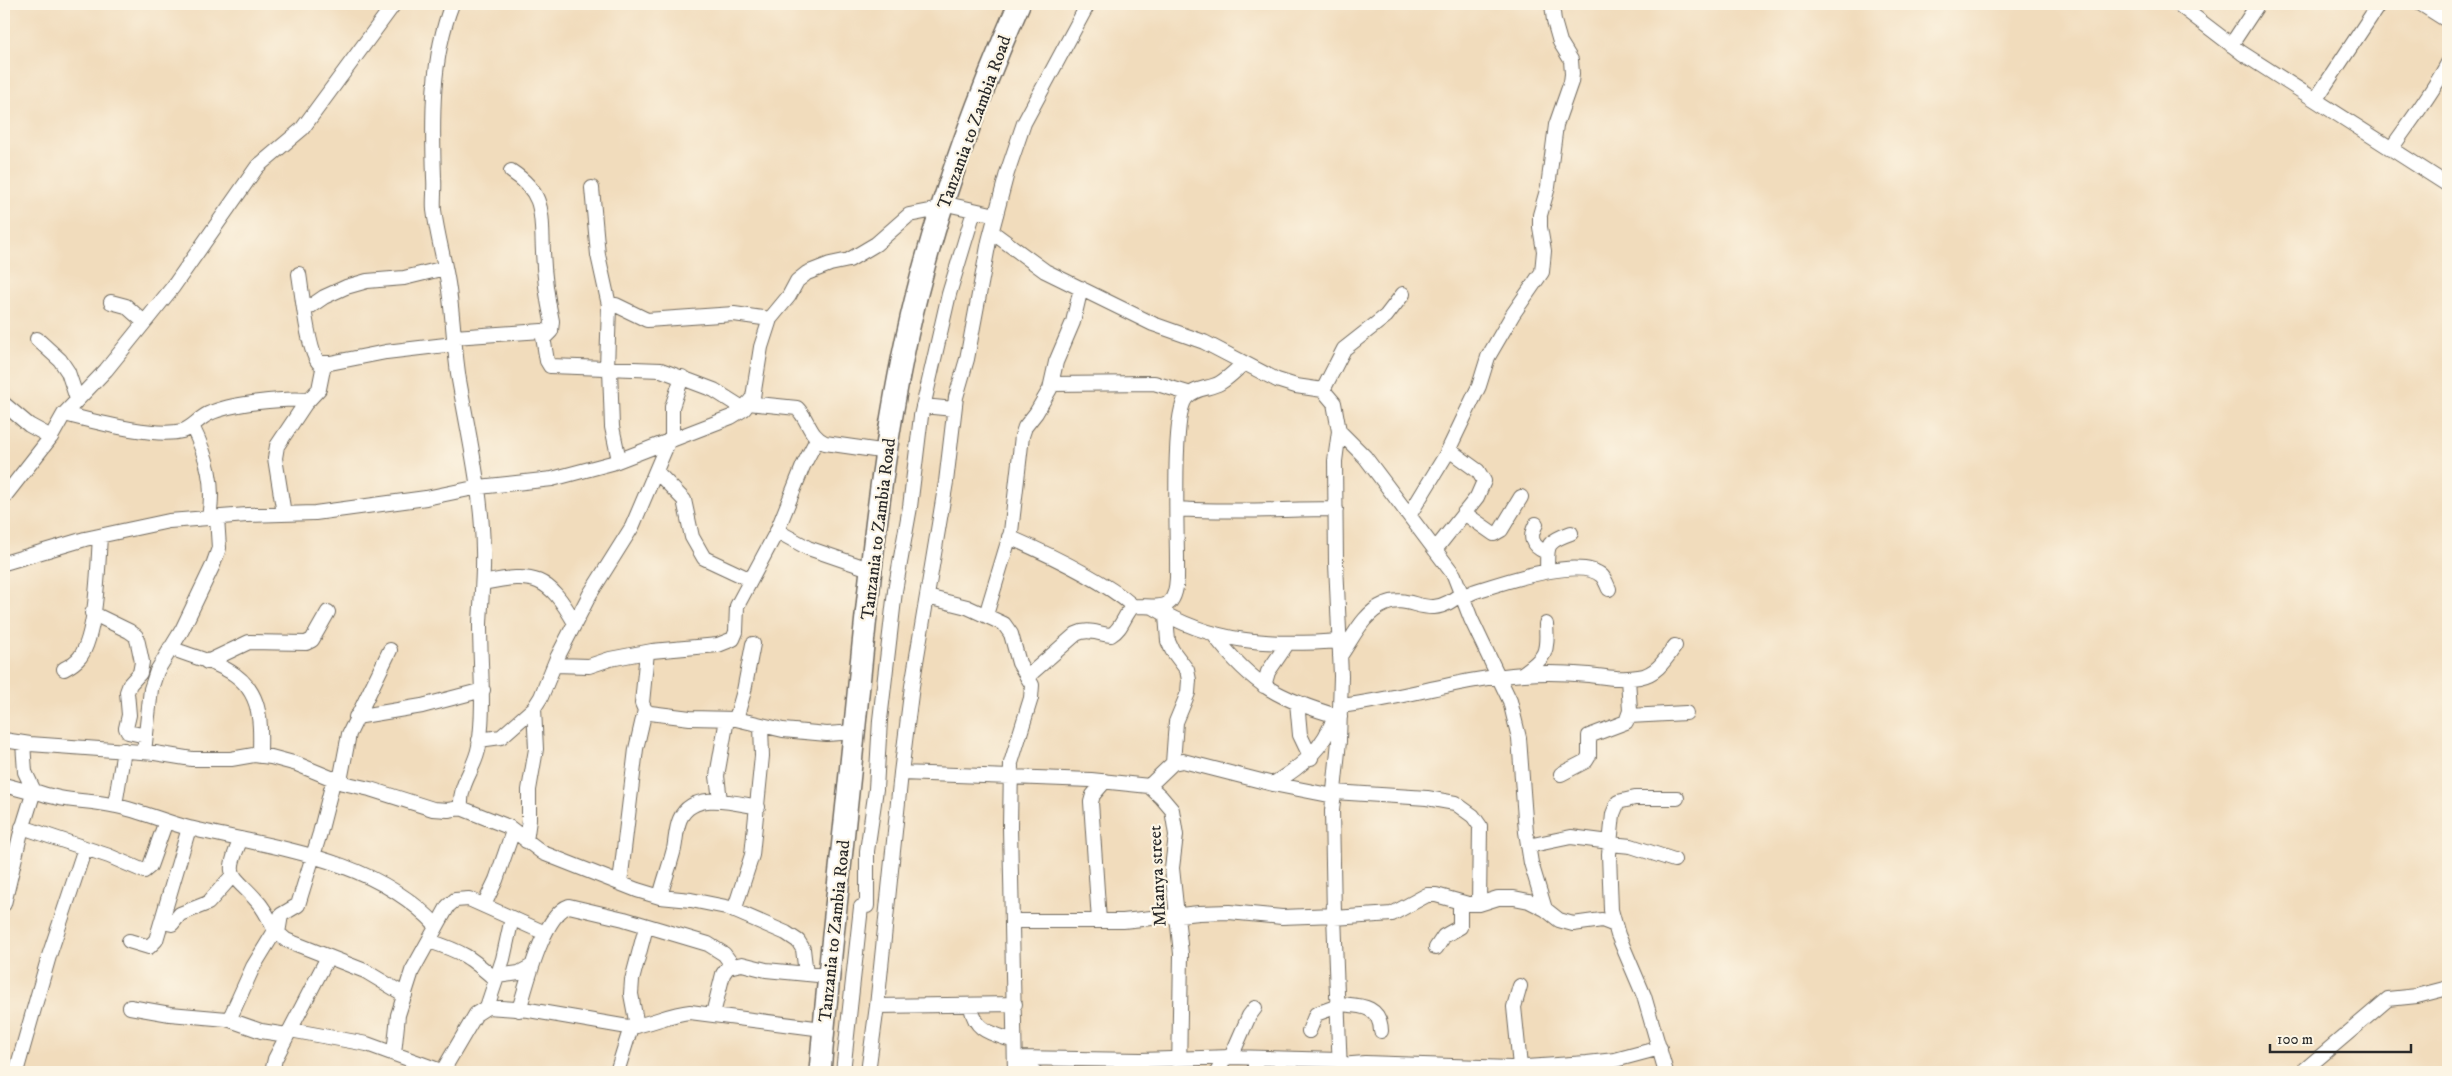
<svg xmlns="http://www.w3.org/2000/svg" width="2452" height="1076" viewBox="0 0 2452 1076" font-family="'IM FELL DW Pica',serif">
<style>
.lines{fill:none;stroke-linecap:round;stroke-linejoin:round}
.minor-casing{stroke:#70695e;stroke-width:16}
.highway-casing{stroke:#70695e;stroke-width:24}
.minor{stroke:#fff;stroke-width:14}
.highway{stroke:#fff;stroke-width:21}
.labels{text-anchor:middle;stroke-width:4.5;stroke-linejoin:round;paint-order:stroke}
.street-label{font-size:18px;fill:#2b2b2b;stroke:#fcf5e5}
</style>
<rect width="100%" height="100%" fill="#fcf5e5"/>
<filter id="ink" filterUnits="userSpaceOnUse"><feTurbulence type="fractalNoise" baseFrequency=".02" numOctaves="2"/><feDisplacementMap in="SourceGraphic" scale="10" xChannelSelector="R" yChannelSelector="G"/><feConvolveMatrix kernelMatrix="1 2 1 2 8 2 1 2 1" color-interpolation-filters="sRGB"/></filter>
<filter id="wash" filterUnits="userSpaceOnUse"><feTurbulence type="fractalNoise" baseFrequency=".0096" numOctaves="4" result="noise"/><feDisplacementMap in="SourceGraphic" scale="20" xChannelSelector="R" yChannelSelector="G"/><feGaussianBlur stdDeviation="1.12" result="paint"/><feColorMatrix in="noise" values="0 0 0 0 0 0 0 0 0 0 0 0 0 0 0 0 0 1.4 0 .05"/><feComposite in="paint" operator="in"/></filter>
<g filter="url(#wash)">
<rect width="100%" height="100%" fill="#f1dcbc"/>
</g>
<g filter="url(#ink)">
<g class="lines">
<defs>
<path id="minor" d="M452,4C431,58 432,120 434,178C435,188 433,200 434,210C437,235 444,258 448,283C453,315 454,348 459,380C469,437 482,492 483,550C484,575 481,599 480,624C480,666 485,704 479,746C475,770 459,782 461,808L509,827L543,853L637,890L660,897L691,900L726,907L786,933L798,941L803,949L806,974
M2178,4L2242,53L2448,185
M2421,4L2448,21
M2231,45L2258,4
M2316,99L2379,4
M2391,149C2411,120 2432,94 2448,63
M511,171C546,194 541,214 543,252C544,275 547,298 552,321L551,331L544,338
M592,188L598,255L609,305
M942,203L996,215
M992,232L1045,271L1153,324L1204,342L1277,380L1296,386L1323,390L1334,403L1339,431L1335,461L1336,563L1341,676L1339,741L1332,811L1334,915L1340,1072
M299,274C302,292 308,353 319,363H330L386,352L454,344
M111,302L126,306L144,322
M305,310L324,297L346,287L367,281L404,278L445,268
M454,337L542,331L547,361L550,366L661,370L714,390L744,409
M37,339L60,360L68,372L77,399
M607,369L609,305H616L647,320L734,314L770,319
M610,369L612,427L619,460
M1051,384L1154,383L1191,394
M1323,390L1344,349L1386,316L1403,294
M748,403L797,408C809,420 809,436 825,443L888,452
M4,404L29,425L51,437
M923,406L954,409
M64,414C93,421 154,438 182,431C192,428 198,419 208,414C231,403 284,398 309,400
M192,426C207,456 215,484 209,517
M1339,431L1365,457L1454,575L1471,619L1510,701L1519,738L1526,832L1531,863L1545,909
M672,439V407L682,377
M656,471L684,500L692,537L704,558L751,580
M4,497L51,437L64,414L106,370L173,287L257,167L302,129L394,4
M1178,509C1231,513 1283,509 1336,509
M1464,513L1494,534L1501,530L1521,497
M284,514L275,458L277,446L305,404L319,389L324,364
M1410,514L1446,455L1479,386L1488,357L1513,314L1542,272L1544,251L1540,227V215L1548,187L1556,125L1571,82L1572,74L1571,60L1560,42L1554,21L1552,4
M1536,524C1529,537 1531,546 1546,552
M777,531L808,548L872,570
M1009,537C1048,554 1102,579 1133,606
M1435,550L1477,497L1484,481L1478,471L1449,450
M4,563L85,539L169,521L247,515L315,513L426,498L479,487L552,479L612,463L731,417L744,409L753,397L761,347L770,319L789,296L797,281L807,273L830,264L849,260L876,244L909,215L940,209
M1547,571C1548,546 1543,543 1571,533
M483,583C535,572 548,576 575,623
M927,597L967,607L1004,624L1011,634L1019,663L1032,685L1031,698L1011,763L1010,827L1015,1072
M1463,597L1473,592C1498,584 1580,555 1602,576C1605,579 1607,585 1609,589
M1153,607C1213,644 1271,646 1340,641
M92,613L129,631L136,636L138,643L142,662L140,673L130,684L127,692L129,715L126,728L128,732L146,736
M986,615L1011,532L1022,436L1025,427L1036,413L1050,389L1056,362L1073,322L1081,288
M1166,615L1168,641L1172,650L1187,670L1189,680L1188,693L1176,722L1173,763
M1214,635C1253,686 1279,699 1340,717
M170,648C209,663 253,668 259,717C261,730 260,743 260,756
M647,652L642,703L645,710L650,713L690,718L736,719L783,730L827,734L855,732
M1340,656C1353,638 1363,613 1385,604C1403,596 1417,608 1434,607C1445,606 1453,600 1461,594
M207,662L249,642L306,643L312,640L328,612
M555,665L589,666L610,659L652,651L718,645L733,639L736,632L737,606L777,531L803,466L817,439
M64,669C70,666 76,662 80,657C97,634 98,565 100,536
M1522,674C1546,657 1548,653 1546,624
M1027,677L1076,634C1089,628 1097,634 1111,635C1122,629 1124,615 1133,606C1161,606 1175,613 1177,578C1178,547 1171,416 1186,398C1195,387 1210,389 1220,383C1230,377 1236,370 1244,363
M1264,686L1268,672L1287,644
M1297,702L1300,735L1311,758
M1340,706C1402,699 1462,678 1524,674C1546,672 1568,673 1589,675C1606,677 1622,680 1639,677C1657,674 1665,660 1675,646
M1629,716L1686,713
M356,717L422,706L483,690
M736,719L744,691L753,644
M4,740L30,744L155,753L192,759H231L254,755L271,757L297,764L343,783L370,789L433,809L448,810L461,808
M479,740L501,737L534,708L541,697L557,658L590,594L632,527L669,440
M23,743L25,772L34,791C66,803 86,799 116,806C141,811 165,822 189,828C275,848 375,858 437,926
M144,752L151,689L157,671L182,630L213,565L219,548L217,517
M901,773L1091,780L1149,786L1161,797L1172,810L1176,835L1172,868L1181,954L1179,1072
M1561,774L1586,761L1589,756V736L1626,722L1630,711L1628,678
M334,778L320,833L298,905L281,915L278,933L286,940L365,971L405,995
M340,781L349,734L390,650
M1273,784C1302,766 1324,749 1335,715
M4,785L34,793
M1149,786L1173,763L1183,761L1273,784L1334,796
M1334,792L1427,798L1455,803L1473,816L1480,826L1479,904
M720,800L717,776L727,719
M115,805L124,750
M22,827L109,856L144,871L150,866L166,821
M241,839C223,879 233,873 257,901C265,909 270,921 275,931
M526,841L529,820V790L536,749L534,708
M1610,844L1631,846L1674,860
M1528,846L1571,837L1610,842
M620,883L636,749L645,710
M660,897C664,881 670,865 674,849C676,839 676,828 680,819C693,790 735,803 758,807
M4,904L20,836L34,791
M484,905L496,880L513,831
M867,906V851L876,789L880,720L895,591L910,507L921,416L949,294L974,211
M734,911L752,855L762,756L761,725
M1334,918L1392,914L1427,895H1436L1468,904H1479L1498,898H1514L1529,901L1545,909L1559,920L1573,924L1602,920L1615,925
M1013,921H1123L1199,913L1229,912L1282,917L1334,915
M1099,921L1091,802L1093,795L1105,781
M162,922L172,924L180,914L208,903L233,875
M129,941L149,947L156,940L189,828
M429,941C463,952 470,957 496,980
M1436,948L1444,936L1460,927V902
M497,976L519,973L532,966
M1338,1004C1359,1006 1380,1004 1381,1031
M971,1005C974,1032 992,1033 1014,1041
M877,1006L1015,1004
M130,1007L170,1014L227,1019L261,1031L287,1035
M487,1007L503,959L512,918
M519,1010C527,984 543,915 569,906L624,919L708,944L724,954L733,966
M713,1014L723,974L728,967L742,964L766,970L828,976
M229,1020L253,967L278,926
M637,1026L631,994L632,980L646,927
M290,1030L367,1044L444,1072
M1309,1031L1316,1014L1338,1006
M394,1054L398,1015L412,971L448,906L455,900L469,899L545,933
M1231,1057L1249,1016L1255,1008
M1015,1058L1141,1060L1231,1057L1339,1060
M1016,1065L1035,1072
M1340,1065L1365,1063L1510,1068L1587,1063L1615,1060L1660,1048
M1520,1066L1514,1007L1520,986
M16,1072L49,956L85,848
M272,1072L275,1059L328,957
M442,1072L476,1014L487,1007L529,1010L628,1027C650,1025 668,1014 690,1012L823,1029
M617,1072L631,1027
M843,1072L861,907
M868,1072L877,1006L901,773L912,686L946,482L956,397L967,359L989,241L1007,173L1024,123L1088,4
M1217,1072L1226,1057
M1255,1072V1059
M1666,1072L1644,996L1618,935L1611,910L1609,854L1613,814L1618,802L1635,798H1677
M2302,1072L2388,999L2417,996L2448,988"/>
<path id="highway" d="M820,1072C829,963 842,854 853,744C867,609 878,470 907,336C932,221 972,111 1019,4"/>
</defs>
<!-- minor casing -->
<use href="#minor" class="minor-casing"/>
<!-- highway casing -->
<use href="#highway" class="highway-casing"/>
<!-- minor -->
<use href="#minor" class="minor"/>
<!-- highway -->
<use href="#highway" class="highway"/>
</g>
</g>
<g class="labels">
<!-- street labels -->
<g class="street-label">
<text transform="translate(974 122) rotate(-70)" y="6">Tanzania to Zambia Road</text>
<text transform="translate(878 529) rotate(-83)" y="6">Tanzania to Zambia Road</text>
<text transform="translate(1157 876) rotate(-93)" y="6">Mkanya street</text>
<text transform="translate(834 931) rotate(-84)" y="6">Tanzania to Zambia Road</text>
</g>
</g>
<!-- margin -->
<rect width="2452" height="1076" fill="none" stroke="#fcf5e5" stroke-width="20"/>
<!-- scale -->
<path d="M2270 1044v8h141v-8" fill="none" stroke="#2b2b2b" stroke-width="2.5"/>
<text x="2277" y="1044" font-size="15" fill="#2b2b2b" stroke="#fcf5e5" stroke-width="4" paint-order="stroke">100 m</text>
</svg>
